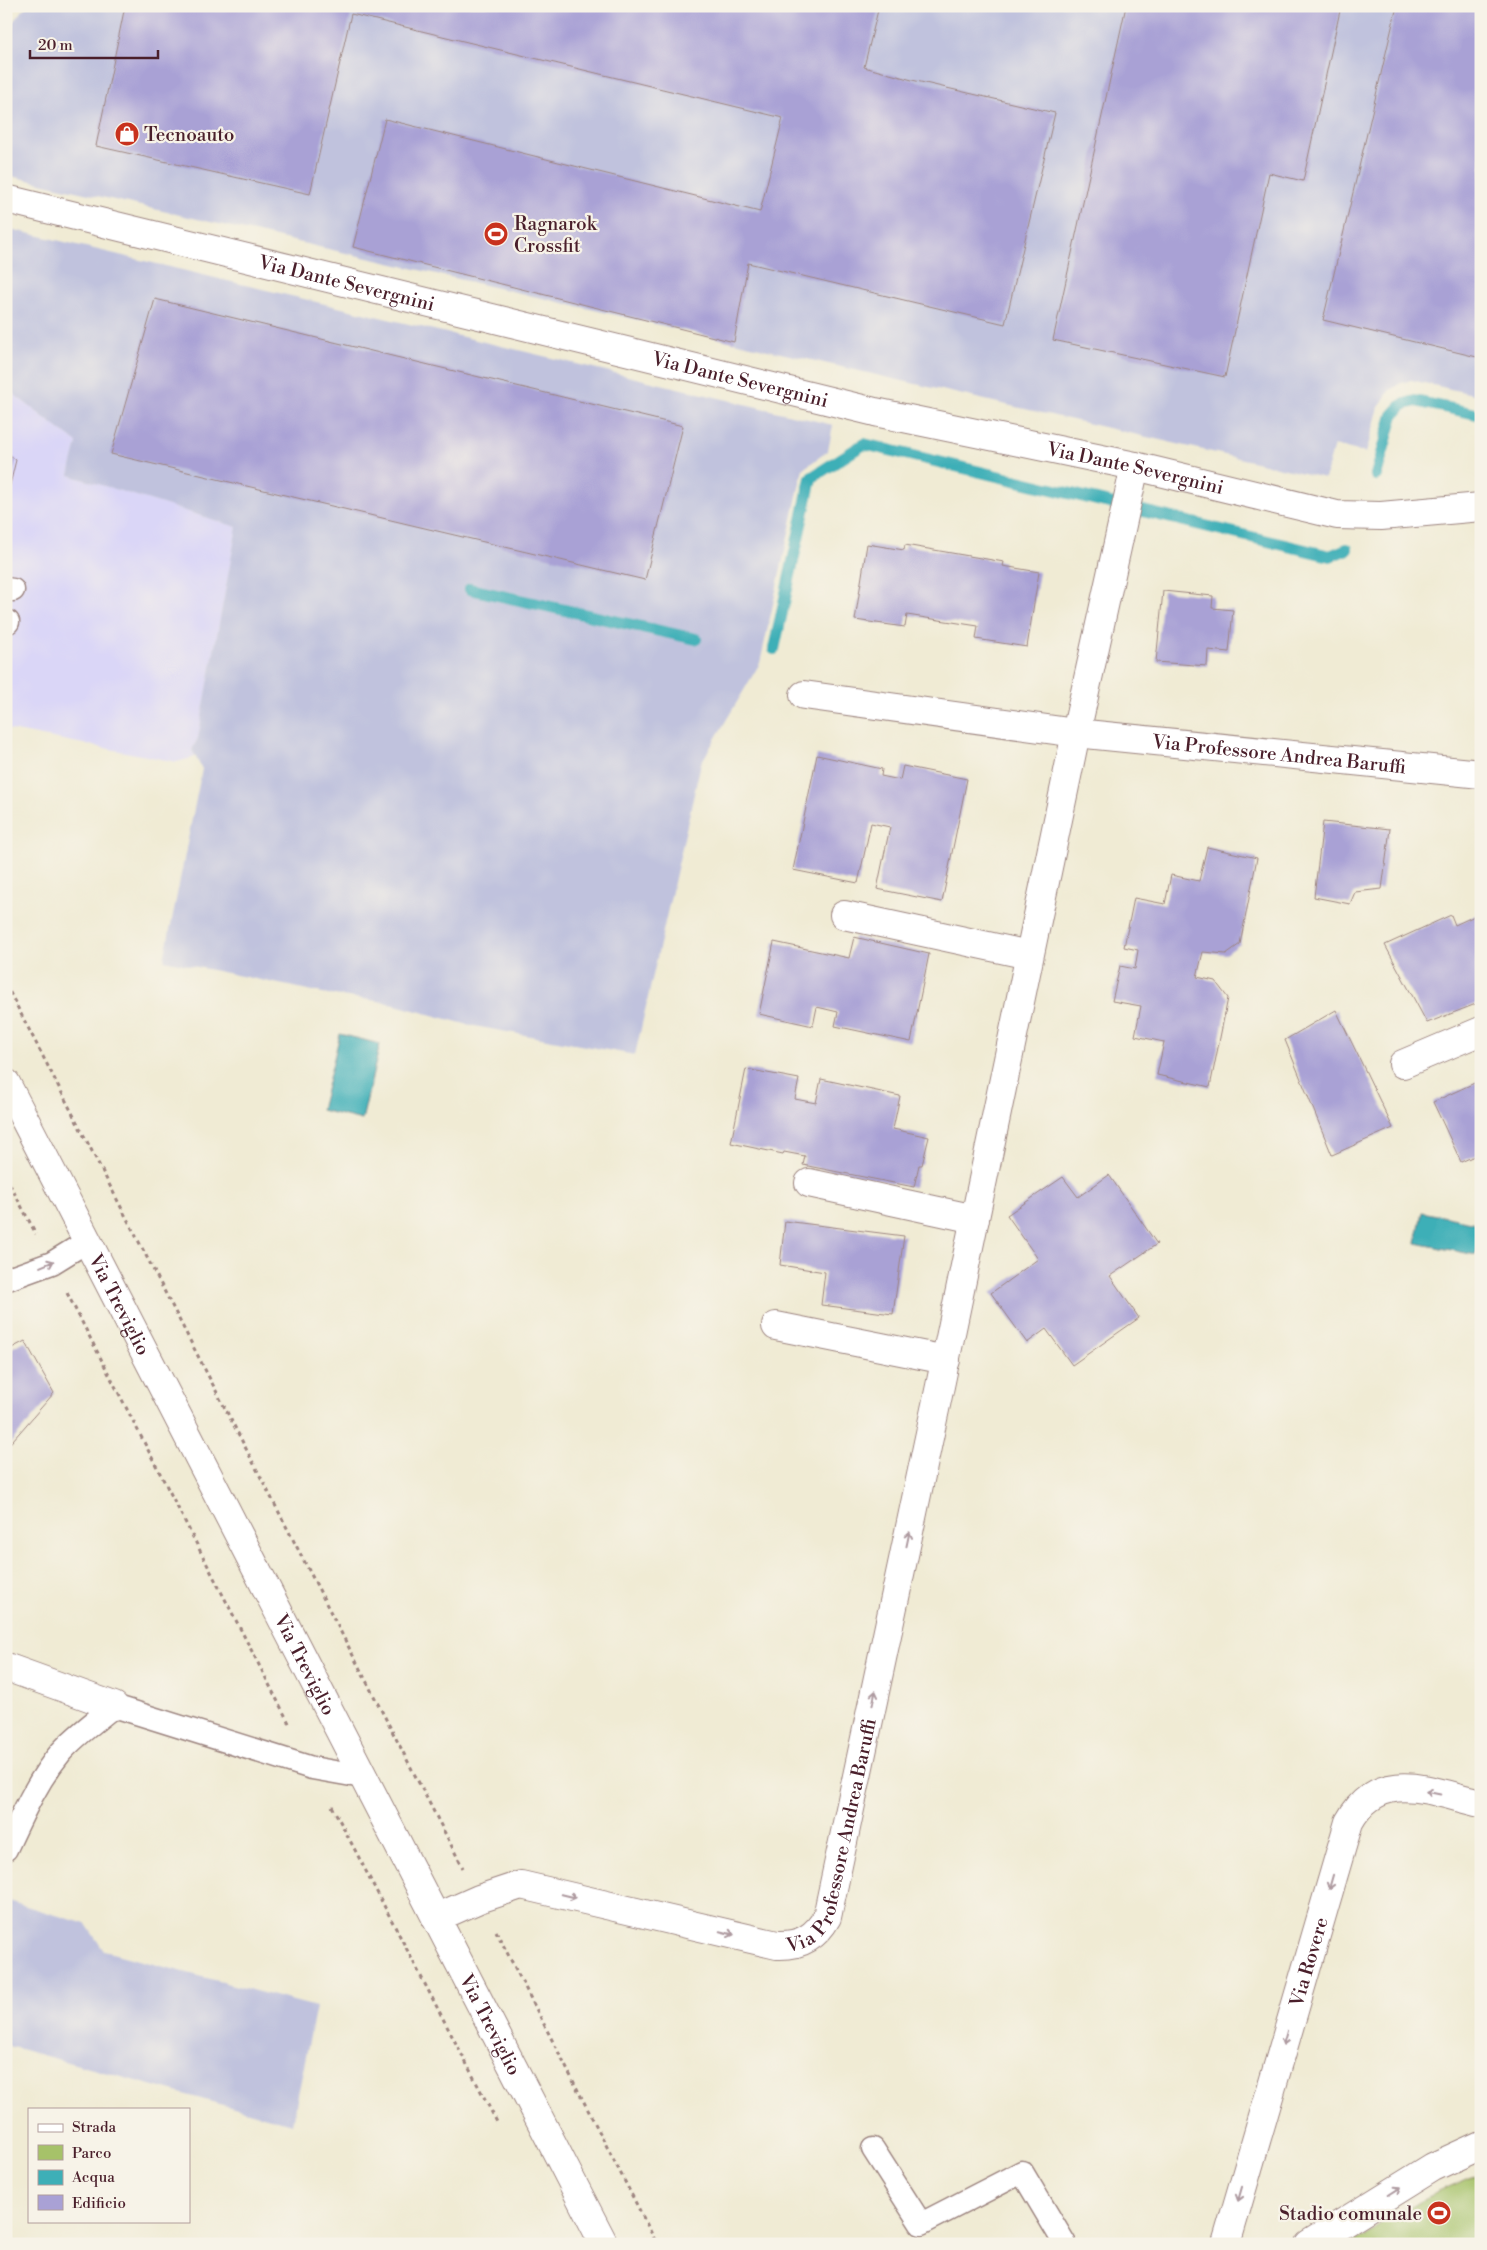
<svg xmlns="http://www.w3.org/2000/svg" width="1487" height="2250" viewBox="0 0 1487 2250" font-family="'Libre Bodoni',serif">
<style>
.built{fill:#dad6f7}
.industrial{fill:#c0c2dd}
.green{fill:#a6c269;stroke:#78704a}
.water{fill:#3eafb7;stroke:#446771}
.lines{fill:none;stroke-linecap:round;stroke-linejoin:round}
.stream{stroke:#3eafb7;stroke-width:12}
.building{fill:#a9a1d5}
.service-casing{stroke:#9d8580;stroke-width:25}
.pedestrian-casing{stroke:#9d8580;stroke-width:30}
.minor-casing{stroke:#9d8580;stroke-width:30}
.tertiary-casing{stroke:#9d8580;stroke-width:30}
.primary-casing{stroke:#9d8580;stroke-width:30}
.path{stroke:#9d8580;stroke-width:3;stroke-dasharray:4 4;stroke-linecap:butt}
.service{stroke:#fff;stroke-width:22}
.pedestrian{stroke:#fff;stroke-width:28}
.minor{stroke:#fff;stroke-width:28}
.tertiary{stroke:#fff;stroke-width:28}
.primary{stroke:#fff;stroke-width:28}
.oneway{stroke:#ae9aa0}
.labels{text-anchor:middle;stroke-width:4.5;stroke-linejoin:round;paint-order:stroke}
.poi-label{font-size:19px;fill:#4a1f2b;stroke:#f7f3e8;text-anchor:start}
.street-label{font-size:19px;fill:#4a1f2b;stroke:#f7f3e8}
</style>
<rect width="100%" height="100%" fill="#f7f3e8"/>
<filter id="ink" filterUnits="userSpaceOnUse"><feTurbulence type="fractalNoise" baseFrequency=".02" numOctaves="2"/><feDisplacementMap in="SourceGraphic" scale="10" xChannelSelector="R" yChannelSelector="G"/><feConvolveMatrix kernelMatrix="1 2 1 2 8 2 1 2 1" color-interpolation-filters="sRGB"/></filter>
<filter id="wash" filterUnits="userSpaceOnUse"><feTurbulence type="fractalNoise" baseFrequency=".0096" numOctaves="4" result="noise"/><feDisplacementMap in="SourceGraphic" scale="20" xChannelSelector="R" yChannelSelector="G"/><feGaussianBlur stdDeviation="1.12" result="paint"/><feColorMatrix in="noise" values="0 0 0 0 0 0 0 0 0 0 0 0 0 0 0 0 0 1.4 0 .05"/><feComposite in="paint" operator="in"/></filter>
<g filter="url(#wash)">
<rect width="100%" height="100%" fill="#f0ebd4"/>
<!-- built -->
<path class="built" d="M6,388L77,443L69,475L237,527L198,738L192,750L195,757L177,762L6,729Z"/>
<!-- industrial -->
<path class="industrial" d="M27,6H1481V396L1411,380L1399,384L1389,391L1379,407L1366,453L1334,445L1325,478L6,175V29Z
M6,228L833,425L828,451L803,469L760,663L701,763L635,1055L469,1025L384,1002L327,994L164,960L202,769L192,750L198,738L237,527L69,475L77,443L6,388Z
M9,1901L86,1924L104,1951L316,2007L292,2124L6,2045V1909Z"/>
<!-- green -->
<path class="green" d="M1481,2173V2244H1351L1421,2199Z"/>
<!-- water -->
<path class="water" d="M340,1034L380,1044L362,1120L321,1110Z
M1422,1212L1481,1224V1249H1477L1476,1255L1416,1243Z"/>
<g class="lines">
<!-- stream -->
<path class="stream" d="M1376,475L1393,415L1402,405L1415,401L1481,415
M470,589L696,639
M774,649L811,478L864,444L1330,556L1347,549"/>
</g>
<g id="blocks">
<!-- building -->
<path class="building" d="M125,6H879L864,67L912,80L1055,113L1005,324L748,263L734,342L353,247L385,119L760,212L783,118L351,14L310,194L96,146Z
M1126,6H1341L1303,181L1269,173L1225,377L1053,340Z
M1397,6H1481V358L1323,320Z
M155,299L683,426L645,580L111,454Z
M6,452L16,460L7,497H6Z
M867,544L904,550L905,545L1004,562L1003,566L1039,572L1027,647L976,639L978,626L907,615L905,627L855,620Z
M1163,591L1213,596L1212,608L1233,610L1229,652L1208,650L1207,666L1156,662Z
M817,755L882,769L881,776L900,780L903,766L967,779L942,902L877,889L890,827L871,823L858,883L793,870Z
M1323,822L1390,829L1382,889L1355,892L1350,904L1314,897Z
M1207,847L1257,858L1240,944L1226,954L1203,952L1197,977L1215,981L1228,998L1210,1087L1157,1075L1164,1042L1135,1036L1141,1006L1112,1001L1120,966L1135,969L1138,950L1124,947L1134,898L1165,904L1171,875L1199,881Z
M1481,913V1002L1427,1023L1385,945L1451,915L1455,925Z
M854,937L929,954L911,1042L835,1026L838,1012L817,1007L813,1026L759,1014L774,942L849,958Z
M1336,1010L1393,1128L1332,1155L1285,1040Z
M746,1069L799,1079L795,1099L816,1103L821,1079L900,1096L893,1129L929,1137L922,1165H919L914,1187L803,1165L805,1156L784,1152L783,1154L731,1143Z
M1481,1080V1153L1461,1162L1433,1102Z
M1109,1175L1157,1244L1110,1276L1139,1318L1072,1365L1046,1329L1027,1343L991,1293L1038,1259L1007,1215L1063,1177L1078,1197Z
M785,1221L904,1236L893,1314L821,1305L825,1272L780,1265Z
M25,1341L54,1393L6,1448V1351Z"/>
</g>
</g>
<g filter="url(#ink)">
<use href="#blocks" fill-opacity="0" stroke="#9d8580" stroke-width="1"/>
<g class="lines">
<defs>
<path id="service" d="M6,589L13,590
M6,621L8,622
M6,1276L8,1279L52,1263L86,1242
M6,1849C22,1815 37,1781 61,1752C76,1735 96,1721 114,1706L312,1768L363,1777
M873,2149L921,2224L1022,2172L1065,2244"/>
<path id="pedestrian" d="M6,1667L114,1706"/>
<g id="minor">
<path id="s1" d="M804,695L1076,733L1481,774"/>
<path d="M844,915L1029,955"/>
<path d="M1403,1064L1481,1031"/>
<path d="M809,1183L975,1219"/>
<path d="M776,1326L946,1360"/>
<path id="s2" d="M436,1918L479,1899L521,1885L777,1945C801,1946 816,1937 827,1917L940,1386L1076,733L1135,466"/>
<path id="s3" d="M1226,2244L1349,1822C1380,1766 1431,1792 1481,1803"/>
<path d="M1309,2244L1433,2167L1481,2145"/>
</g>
<g id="tertiary">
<path id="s4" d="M6,199L875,412L1135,466L1337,515L1381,516L1481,507"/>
</g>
<g id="primary">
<path id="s5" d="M6,1083L604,2244"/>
</g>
</defs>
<!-- service casing -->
<use href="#service" class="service-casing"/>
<!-- pedestrian casing -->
<use href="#pedestrian" class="pedestrian-casing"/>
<!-- minor casing -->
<use href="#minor" class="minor-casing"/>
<!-- tertiary casing -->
<use href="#tertiary" class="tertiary-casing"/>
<!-- primary casing -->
<use href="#primary" class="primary-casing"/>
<!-- path -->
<path class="path" d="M6,985L463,1868
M6,1177L36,1234
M67,1293L290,1725
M332,1806L498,2124
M496,1931L657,2244"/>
<!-- service -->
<use href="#service" class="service"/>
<!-- pedestrian -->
<use href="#pedestrian" class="pedestrian"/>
<!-- minor -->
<use href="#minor" class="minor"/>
<!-- tertiary -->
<use href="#tertiary" class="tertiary"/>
<!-- primary -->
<use href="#primary" class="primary"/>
</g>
<!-- one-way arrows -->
<defs><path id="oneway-shaft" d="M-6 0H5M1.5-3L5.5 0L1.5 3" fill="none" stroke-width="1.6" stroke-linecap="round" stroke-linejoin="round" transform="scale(1.25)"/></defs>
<g class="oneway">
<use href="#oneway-shaft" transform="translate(47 1264) rotate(-23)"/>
<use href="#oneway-shaft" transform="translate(908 1539) rotate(-78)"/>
<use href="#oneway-shaft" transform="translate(874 1698) rotate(-78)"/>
<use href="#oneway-shaft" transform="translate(1433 1793) rotate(-168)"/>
<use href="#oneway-shaft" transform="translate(1331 1882) rotate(106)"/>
<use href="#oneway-shaft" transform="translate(569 1896) rotate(13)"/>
<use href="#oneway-shaft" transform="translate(727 1933) rotate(13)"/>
<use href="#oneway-shaft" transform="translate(1285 2038) rotate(106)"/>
<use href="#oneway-shaft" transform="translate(1395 2191) rotate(-32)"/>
<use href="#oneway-shaft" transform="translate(1240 2194) rotate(106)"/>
</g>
</g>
<!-- icons -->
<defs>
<symbol id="shop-disc" viewBox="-11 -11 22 22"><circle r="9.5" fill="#c8321e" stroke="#f7f3e8"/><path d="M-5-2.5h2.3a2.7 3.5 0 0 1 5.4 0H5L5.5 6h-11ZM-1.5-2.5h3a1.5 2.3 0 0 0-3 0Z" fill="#fff"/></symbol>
<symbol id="stadium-disc" viewBox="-11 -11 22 22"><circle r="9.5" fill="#c8321e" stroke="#f7f3e8"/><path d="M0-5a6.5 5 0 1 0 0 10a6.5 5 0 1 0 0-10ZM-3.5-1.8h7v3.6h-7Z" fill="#fff"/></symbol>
</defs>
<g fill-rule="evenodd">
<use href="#shop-disc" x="113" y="120" width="28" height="28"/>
<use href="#stadium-disc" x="482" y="220" width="28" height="28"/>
<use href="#stadium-disc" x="1425" y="2199" width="28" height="28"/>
</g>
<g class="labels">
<!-- poi labels -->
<g class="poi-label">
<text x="144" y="141">Tecnoauto</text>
<text x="514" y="230">Ragnarok<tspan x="514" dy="22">Crossfit</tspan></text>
<text x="1422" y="2220" text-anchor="end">Stadio comunale</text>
</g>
<!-- street labels -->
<g class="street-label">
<text dy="7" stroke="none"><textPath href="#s4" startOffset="351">Via Dante Severgnini</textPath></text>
<text dy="7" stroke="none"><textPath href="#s4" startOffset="756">Via Dante Severgnini</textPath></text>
<text dy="7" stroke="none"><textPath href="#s4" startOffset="1161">Via Dante Severgnini</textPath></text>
<text dy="7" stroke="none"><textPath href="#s1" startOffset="479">Via Professore Andrea Baruffi</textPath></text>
<text dy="7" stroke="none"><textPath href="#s5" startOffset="249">Via Treviglio</textPath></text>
<text dy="7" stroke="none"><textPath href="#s5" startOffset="654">Via Treviglio</textPath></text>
<text dy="7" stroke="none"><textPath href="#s2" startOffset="491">Via Professore Andrea Baruffi</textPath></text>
<text dy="7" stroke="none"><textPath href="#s3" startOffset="294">Via Rovere</textPath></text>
<text dy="7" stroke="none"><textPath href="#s5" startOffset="1059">Via Treviglio</textPath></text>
</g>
</g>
<!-- margin -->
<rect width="1487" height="2250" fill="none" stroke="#f7f3e8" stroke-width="25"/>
<!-- legend -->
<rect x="28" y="2108" width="162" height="115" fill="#f7f3e8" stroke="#b29e9c"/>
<rect x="38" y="2124" width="25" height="8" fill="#ffffff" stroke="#b29e9c"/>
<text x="72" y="2132" font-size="15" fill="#4a1f2b">Strada</text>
<rect x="38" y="2145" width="25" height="15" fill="#a6c269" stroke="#b29e9c"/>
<text x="72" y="2158" font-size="15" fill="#4a1f2b">Parco</text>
<rect x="38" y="2170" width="25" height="15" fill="#3eafb7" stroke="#b29e9c"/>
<text x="72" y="2182" font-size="15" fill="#4a1f2b">Acqua</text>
<rect x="38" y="2195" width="25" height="15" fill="#a9a1d5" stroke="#b29e9c"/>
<text x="72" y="2208" font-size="15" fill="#4a1f2b">Edificio</text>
<!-- scale -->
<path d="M30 50v8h128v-8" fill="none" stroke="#4a1f2b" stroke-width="2.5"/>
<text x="38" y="50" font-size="15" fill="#4a1f2b" stroke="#f7f3e8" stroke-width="4" paint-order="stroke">20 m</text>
</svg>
